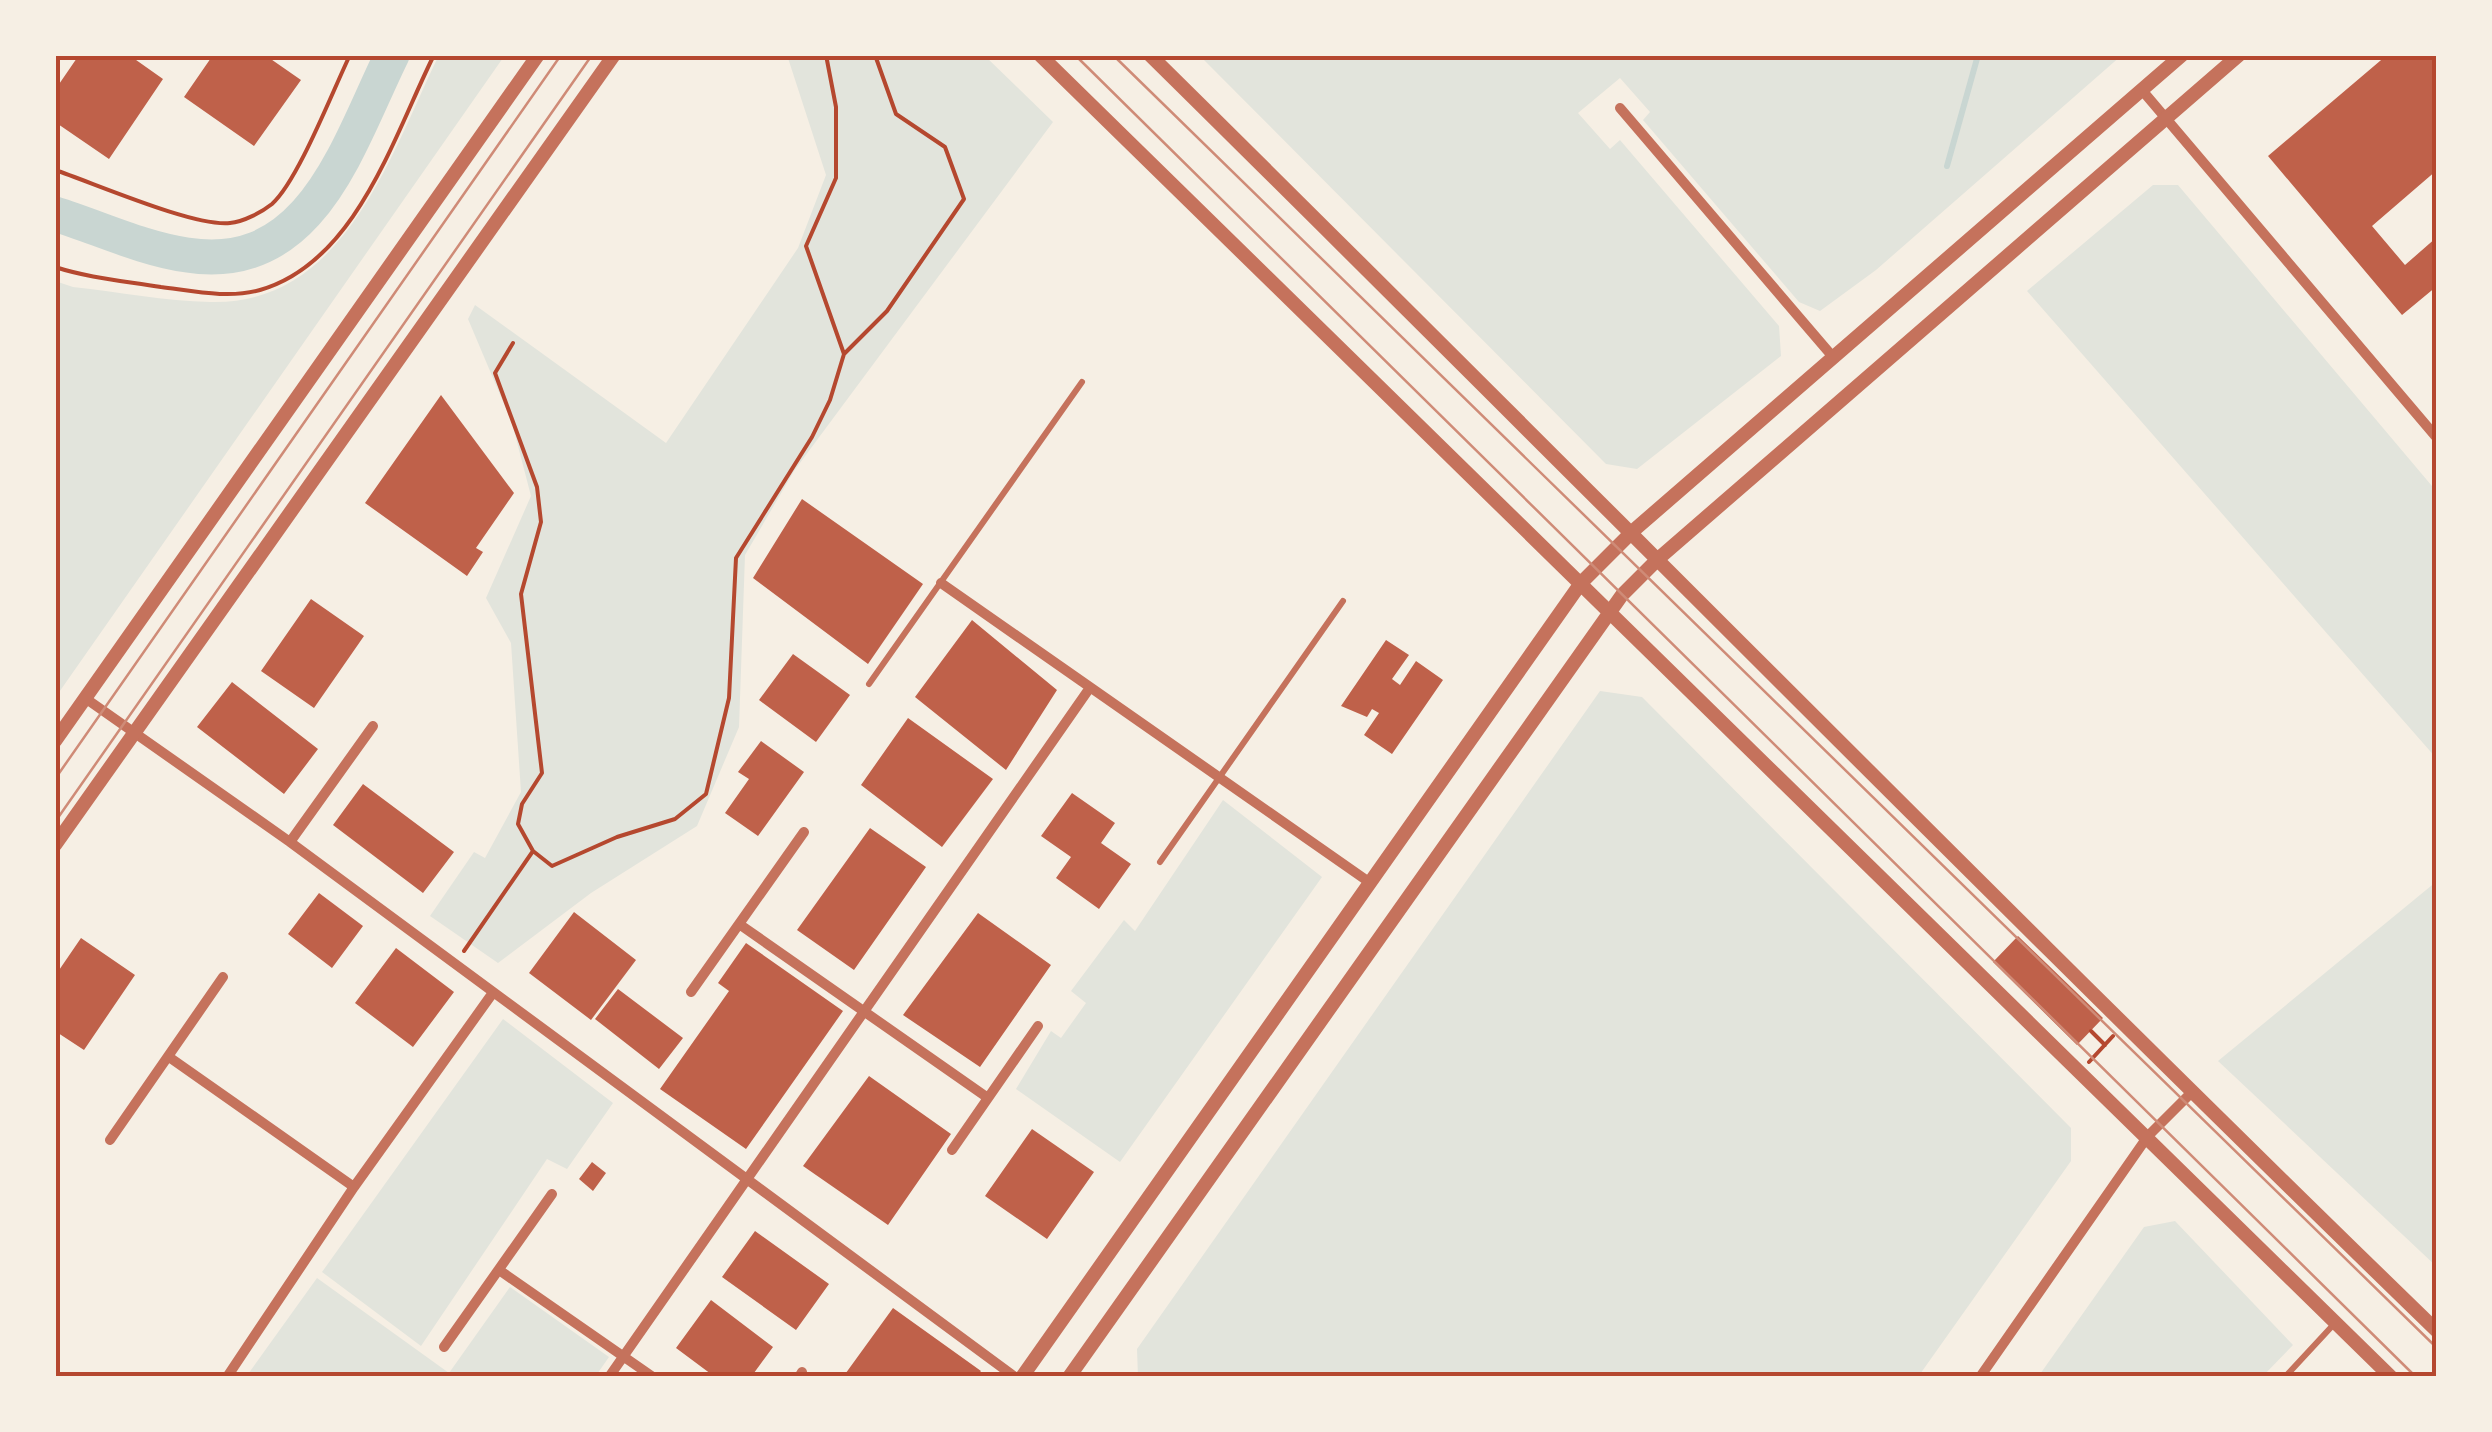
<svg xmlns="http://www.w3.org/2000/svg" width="2492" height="1432" viewBox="0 0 2492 1432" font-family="'IBM Plex Sans',sans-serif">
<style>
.green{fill:#e2e4dc}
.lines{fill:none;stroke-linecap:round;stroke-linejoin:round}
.stream{stroke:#c9d6d2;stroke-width:6}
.river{stroke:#c9d6d2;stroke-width:35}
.building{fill:#bf614a}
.path{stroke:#b5482f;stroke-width:4}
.service{stroke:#c5725c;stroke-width:6}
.minor{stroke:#c5725c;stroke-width:10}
.tertiary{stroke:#c5725c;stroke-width:14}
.tram{stroke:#cf8b77;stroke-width:2.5}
.neatline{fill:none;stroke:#b5482f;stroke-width:4}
</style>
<rect width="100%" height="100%" fill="#f6efe4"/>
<!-- green -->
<path class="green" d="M439,55H505L55,698V281L73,287C119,292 165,301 210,302C345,306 391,153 439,55Z
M787,55H984L1053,122L794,471L745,555L739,727L697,826L591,893L498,963L430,916L474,852L485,858L521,792L511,643L486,598L531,496L512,423L468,319L475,305L666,443L798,248L826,175Z
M1199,55H2122L1876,270L1820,311L1799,302L1643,120L1650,112L1620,78L1578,113L1610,149L1620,140L1779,326L1781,356L1637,469L1606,464Z
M2153,185H2178L2437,492V759L2027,291Z
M1600,691L1642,697L2071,1128V1161L1918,1377H1138L1137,1349Z
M1223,800L1322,877L1120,1162L1016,1089L1051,1031L1061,1038L1086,1003L1071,991L1124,920L1135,931Z
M2437,881V1267L2218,1061Z
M503,1019L613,1103L567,1169L547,1159L421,1346L322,1272Z
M2175,1221L2293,1345L2262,1377H2038L2144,1227Z
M317,1278L449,1373L510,1287L609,1357L595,1377H246Z"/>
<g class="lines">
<!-- stream -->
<path class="stream" d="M1947,166L1978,55"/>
<!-- river -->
<path class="river" d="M55,214C97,227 143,249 187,255C312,275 348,144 392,55"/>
</g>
<!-- building -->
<path class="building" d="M79,55H129L163,79L109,159L55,122V90Z
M213,55H265L301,80L254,146L184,97Z
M2387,55H2437V170L2372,226L2405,265L2437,237V286L2402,315L2268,156Z
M441,395L514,493L476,548L483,552L467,576L365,503Z
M802,499L923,584L868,664L753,578Z
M311,599L364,636L314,708L261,671Z
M972,620L1057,690L1006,770L915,697Z
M1386,640L1409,655L1392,679L1400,685L1416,661L1443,680L1392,754L1364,735L1379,713L1372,709L1367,717L1341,706Z
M793,654L850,695L816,742L759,700Z
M232,682L318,749L284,794L197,727Z
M908,718L993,779L942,847L861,785Z
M761,741L804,772L758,836L725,813L749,779L738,772Z
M363,784L454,852L423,893L333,825Z
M1072,793L1115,823L1101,843L1131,864L1099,909L1056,878L1071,857L1041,836Z
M870,828L926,867L854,970L797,930Z
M319,893L363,926L332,968L288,934Z
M574,912L636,960L591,1020L529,973Z
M978,913L1051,965L980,1067L903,1015Z
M2018,936L2103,1018L2077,1045L1993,962Z
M81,938L135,975L84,1050L55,1031V976Z
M746,943L843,1011L746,1149L660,1089L729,991L718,983Z
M396,948L454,992L413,1047L355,1003Z
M618,989L683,1038L659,1069L595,1019Z
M869,1076L951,1134L888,1225L803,1166Z
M1032,1129L1094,1172L1047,1239L985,1196Z
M592,1162L606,1173L593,1191L579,1179Z
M755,1231L829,1284L796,1330L722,1277Z
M711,1300L773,1347L751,1377H715L676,1348Z
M893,1308L981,1371L976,1377H843Z"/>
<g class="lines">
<!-- path -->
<path class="path" d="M826,55L836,107V178L806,246L844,354
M55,170C94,183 194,227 230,223C243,222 262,212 272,204C298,181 333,90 350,55
M55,267C89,278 125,281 161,287C193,291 229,299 260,290C357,262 394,135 434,55
M513,343L495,373L537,487L541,522L521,594L542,773L522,804L518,824L533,851
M464,951L533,851L552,866L617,837L675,819L706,794L729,698L736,558L812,437L830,400L844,354L887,311L964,199L945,147L896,114L875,55
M2091,1031L2105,1045
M2089,1062L2113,1036"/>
<!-- service -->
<path class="service" d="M869,684L1082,382
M1160,862L1343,601
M2285,1377L2335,1323"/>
<!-- minor -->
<path class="minor" d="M2141,89L2437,438
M1620,108L1833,357
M941,583L1369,882
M85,698L290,842L1015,1377
M290,842L373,726
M739,924L988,1098
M691,992L804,832
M169,1057L354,1187
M110,1140L223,977
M952,1150L1038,1026
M499,1270L653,1377
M444,1347L552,1194
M227,1377L354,1187L492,994
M609,1377L1089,689
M799,1377L802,1372
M1980,1377L2148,1136L2191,1093"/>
<!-- tertiary -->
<path class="tertiary" d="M1040,55L2391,1377
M1150,55C1580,479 2003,910 2437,1331
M55,741L538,55
M55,845L614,55
M1022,1377L1581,583L1633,531L2182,55
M1069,1377L1622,595L1658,559L2239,55"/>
<!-- tram -->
<path class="tram" d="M1075,55L2416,1377
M1113,55L2437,1348
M55,779L561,55
M55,822L592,55"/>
</g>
<!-- border -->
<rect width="2492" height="1432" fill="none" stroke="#f6efe4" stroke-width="115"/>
<rect x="58" y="58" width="2376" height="1316" class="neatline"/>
</svg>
